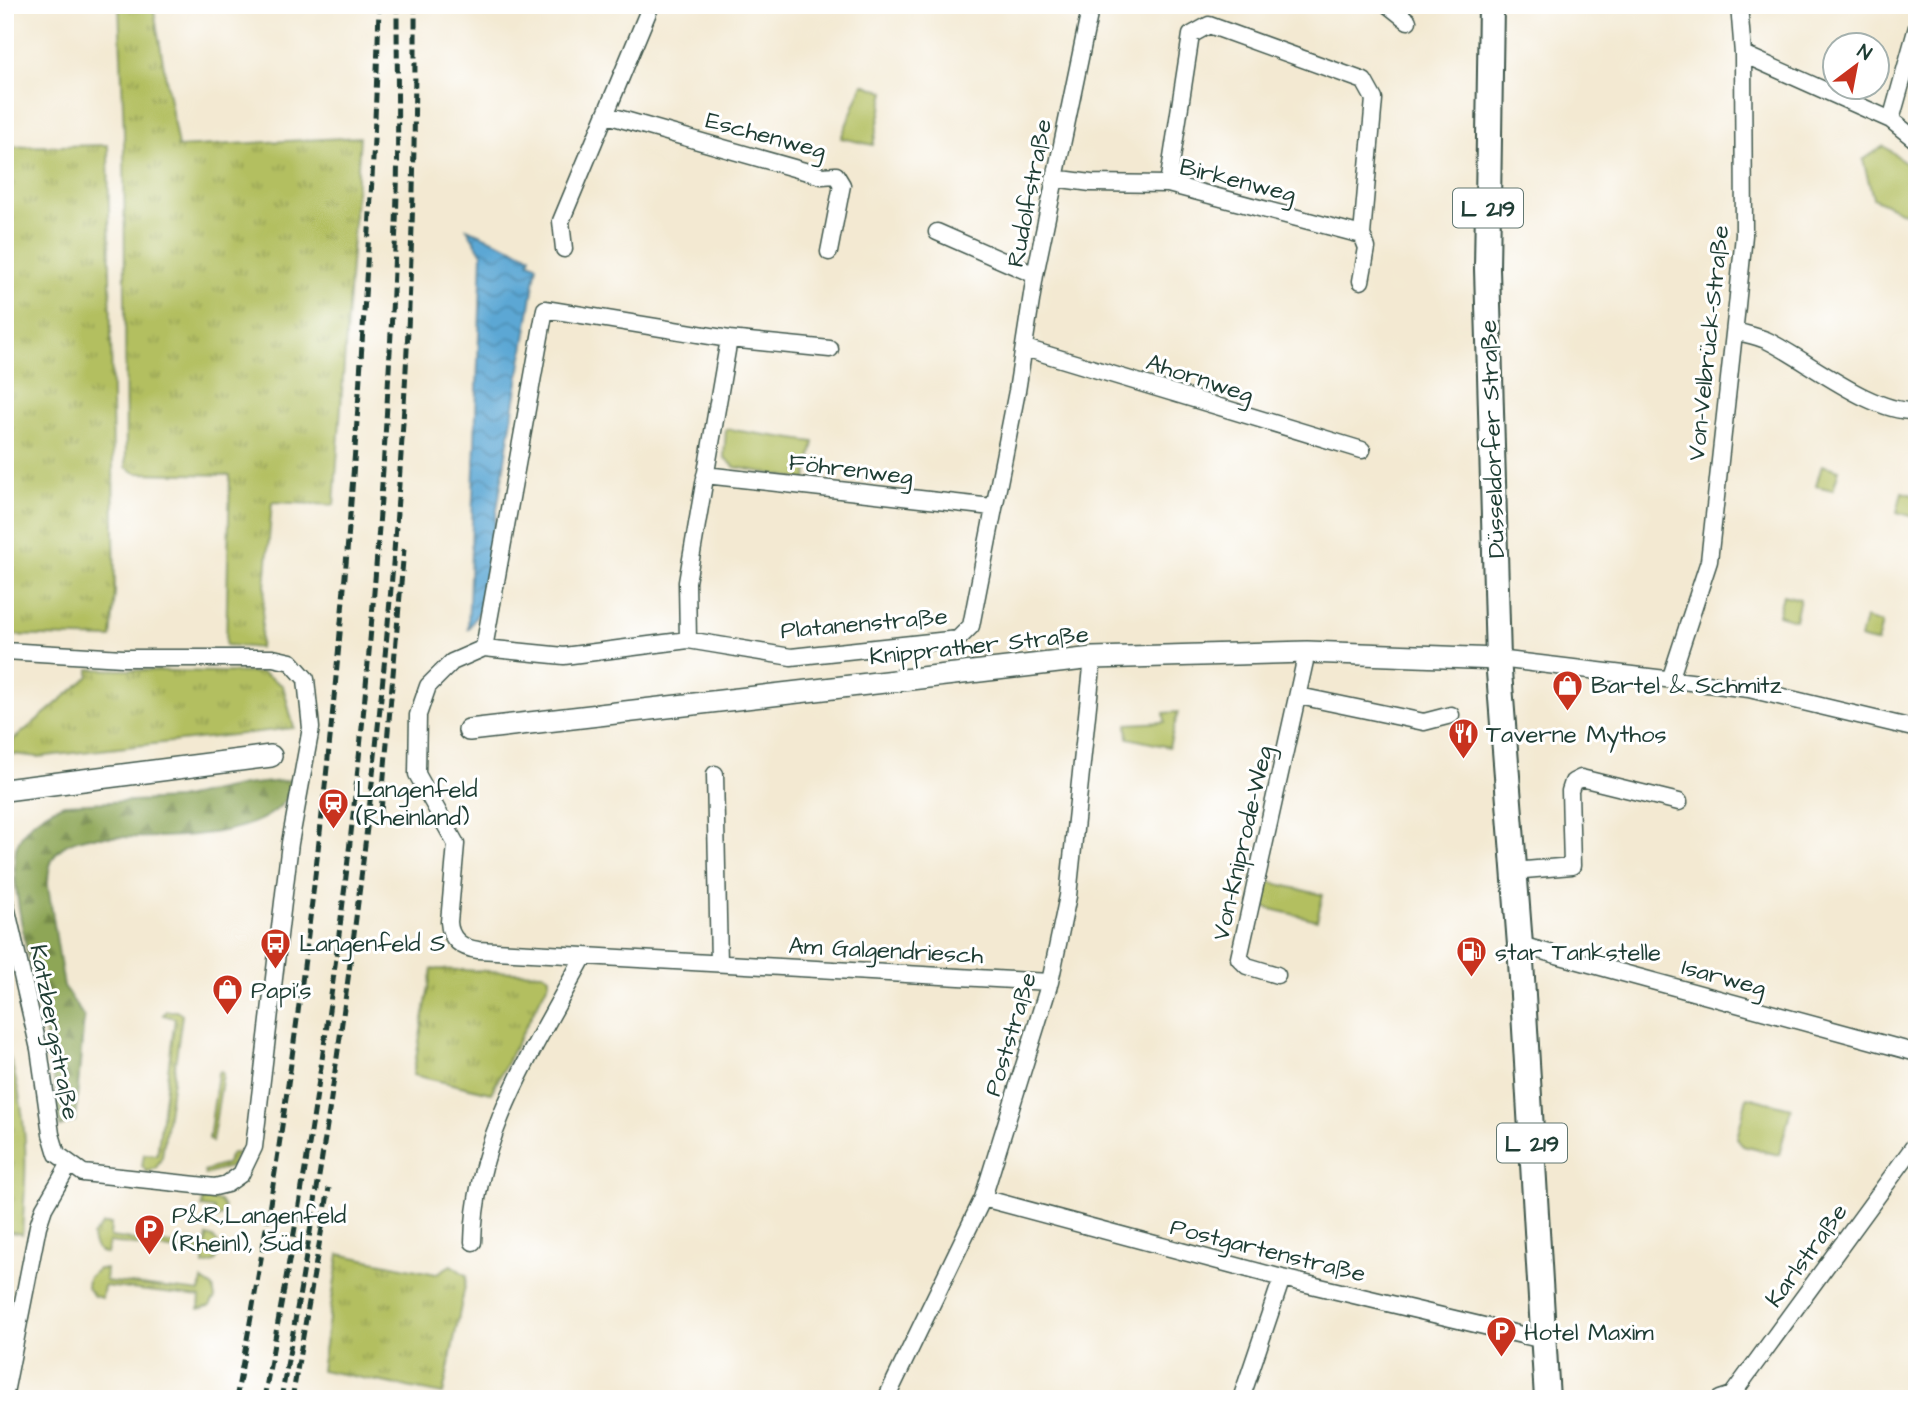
<svg xmlns="http://www.w3.org/2000/svg" width="1922" height="1404" viewBox="0 0 1922 1404" font-family="'Architects Daughter',sans-serif">
<style>
.grass{fill:url(#grass-tufts);stroke:#697e4a;stroke-width:2}
.forest{fill:url(#forest-firs);stroke:#567246;stroke-width:2}
.green{fill:#b3bf61;stroke:#697e4a;stroke-width:2}
.water{fill:url(#water-waves);stroke:#3e7284;stroke-width:2}
.lines{fill:none;stroke-linecap:round;stroke-linejoin:round}
.minor-casing{stroke:#3f574c;stroke-width:19}
.secondary-casing{stroke:#3f574c;stroke-width:24}
.primary-casing{stroke:#3f574c;stroke-width:28}
.minor{stroke:#fff;stroke-width:16}
.secondary{stroke:#fff;stroke-width:21}
.primary{stroke:#fff;stroke-width:24}
.rail{stroke:#1f3d34;stroke-width:5;stroke-dasharray:10 5;stroke-linecap:butt}
.labels{text-anchor:middle;stroke-width:6;stroke-linejoin:round;paint-order:stroke}
.shield{fill:#fff;stroke:#627771;stroke-width:2}
.shield-label{font-size:23px;font-weight:bold;fill:#1f3d34}
.street-label{font-size:24px;fill:#1f3d34;stroke:#fff}
.poi-label{font-size:24px;fill:#1f3d34;stroke:#fff;text-anchor:start}
</style>
<defs>
<pattern id="grass-tufts" width="24" height="20" patternUnits="userSpaceOnUse" patternTransform="scale(1.75)"><rect width="24" height="20" fill="#b3bf61"/><path d="M3 7l-1-3M5 7V3M7 7l1-3M15 17l-1-3M17 17v-4M19 17l1-3" fill="none" stroke="#919c51"/></pattern>
<pattern id="forest-firs" width="22" height="20" patternUnits="userSpaceOnUse" patternTransform="scale(1.75)"><rect width="22" height="20" fill="#8ea657"/><path d="M5 1l3.5 6h-7zM16 11l3.5 6h-7z" fill="#738849"/></pattern>
<pattern id="water-waves" width="16" height="10" patternUnits="userSpaceOnUse" patternTransform="scale(1.75)"><rect width="16" height="10" fill="#5ca7d4"/><path d="M0 5q4-4 8 0t8 0" fill="none" stroke="#4b89ad"/></pattern>
</defs>
<rect width="100%" height="100%" fill="#fff"/>
<filter id="ink" filterUnits="userSpaceOnUse"><feTurbulence type="fractalNoise" baseFrequency=".0143" numOctaves="2"/><feDisplacementMap in="SourceGraphic" scale="14" xChannelSelector="R" yChannelSelector="G"/><feConvolveMatrix kernelMatrix="1 2 1 2 8 2 1 2 1" color-interpolation-filters="sRGB"/></filter>
<filter id="wash" filterUnits="userSpaceOnUse"><feTurbulence type="fractalNoise" baseFrequency=".00686" numOctaves="4" result="noise"/><feDisplacementMap in="SourceGraphic" scale="28" xChannelSelector="R" yChannelSelector="G"/><feGaussianBlur stdDeviation="1.57" result="paint"/><feColorMatrix in="noise" values="0 0 0 0 0 0 0 0 0 0 0 0 0 0 0 0 0 1.4 0 .05"/><feComposite in="paint" operator="in"/></filter>
<g filter="url(#wash)">
<rect width="100%" height="100%" fill="#f3e9d2"/>
<!-- grass -->
<path class="grass" d="M119,5H153L178,147L360,137L334,505L272,502L260,648L226,645L230,475L136,473L126,467L124,132Z
M108,145L115,593L111,638L5,635V147Z
M89,669L263,673L283,686L294,728L38,757L5,753V747L89,676Z
M432,969L543,973L549,977V982L491,1093L413,1075Z
M166,1011H178L182,1015L162,1157L156,1168L147,1172L142,1166L144,1154L157,1155L175,1018L163,1015Z
M5,1043C30,1114 27,1162 22,1234L5,1231Z
M221,1071L223,1074L212,1142L209,1139L218,1073Z
M232,1153H238L230,1167L205,1175L204,1171L226,1164Z
M203,1198L220,1201L224,1207L223,1215L213,1220L214,1209L202,1207Z
M103,1224H111L110,1237L205,1248L207,1236C217,1238 221,1245 220,1254L215,1262L204,1265L205,1253L109,1242L107,1254C97,1252 93,1247 92,1236Z
M339,1254L436,1274L451,1265L467,1276L443,1394L321,1370Z
M98,1269H106L105,1281L200,1292L202,1280L213,1287L215,1298L210,1306L199,1309L200,1297L104,1286L102,1298L94,1296L87,1288L88,1278Z"/>
<!-- forest -->
<path class="forest" d="M292,780C287,848 137,836 89,837C59,843 47,856 48,886L64,987L84,1017L75,1121L60,1127C56,1094 52,1062 45,1031C37,993 6,877 17,845C26,823 44,812 64,804L178,799L243,785Z"/>
<!-- green -->
<path class="green" d="M863,84L885,92L873,145L841,138Z
M1884,146L1917,171V219L1873,198L1863,160Z
M726,429L814,442L806,480L735,467L724,457Z
M1822,465L1839,470L1833,490L1816,486Z
M1902,492L1917,496L1914,517L1897,512Z
M1783,595L1800,599L1795,620L1778,615Z
M1865,618L1882,623L1877,643L1860,638Z
M1178,712L1169,747L1128,738L1127,724L1165,722L1164,713Z
M1265,881L1323,895L1317,920L1258,906Z
M1747,1097L1791,1108L1779,1155L1743,1146L1737,1138Z"/>
<!-- water -->
<path class="water" d="M467,229L531,256L529,262L537,265L481,608L468,630L482,254Z"/>
</g>
<g filter="url(#ink)">
<g class="lines">
<defs>
<path id="minor" d="M1388,5L1408,21
M1743,54L1891,120L1917,141
M607,115L822,176L836,175L842,185L829,252
M1891,120L1917,27
M1054,178L1091,183L1168,184L1362,235L1367,248L1361,281
M1168,184L1191,35L1209,25L1364,81L1374,99L1362,235
M937,232L1035,275
M564,249L561,221L651,5
M1735,331C1745,334 1756,336 1766,340C1808,360 1871,414 1917,411
M729,339L830,349
M1025,348L1362,450
M705,475L992,507
M688,640L687,582L729,339L545,309L484,648L564,656L688,640L791,657L958,639L971,626L1017,391L1035,275L1091,5
M484,648L452,662L428,686L418,715L417,774L456,844L449,922C450,940 462,948 478,950L1050,982
M5,651L123,658H273L291,662L306,679L311,728L290,843L254,1147L241,1174L227,1184L215,1187L83,1173L57,1154L51,1134L39,1049L5,902
M1498,659L1749,689L1917,729
M1670,680L1709,561L1737,306L1744,235L1743,54L1739,5
M1299,696L1424,722L1451,715
M715,774L719,963
M1514,871L1572,866L1570,791L1573,782L1581,778L1679,802
M1520,945L1917,1053
M1277,975L1247,966L1239,958L1307,652
M983,1198L1282,1278L1543,1340
M473,1242C475,1135 535,1048 584,956
M5,1393L38,1226L44,1208L69,1165
M886,1399L983,1198L1050,982L1068,896L1093,658
M1241,1399L1282,1278
M1720,1399L1732,1395L1917,1142"/>
<path id="secondary" d="M469,730L1093,658L1307,652L1498,659
M5,790L271,756"/>
<path id="primary" d="M1491,5L1487,269L1498,659L1520,945L1547,1399"/>
</defs>
<!-- minor casing -->
<use href="#minor" class="minor-casing"/>
<!-- secondary casing -->
<use href="#secondary" class="secondary-casing"/>
<!-- primary casing -->
<use href="#primary" class="primary-casing"/>
<!-- minor -->
<use href="#minor" class="minor"/>
<!-- secondary -->
<use href="#secondary" class="secondary"/>
<!-- primary -->
<use href="#primary" class="primary"/>
<!-- rail -->
<path class="rail" d="M381,811L404,549
M236,1399C299,1066 336,730 359,392C367,263 376,134 379,5
M264,1399C282,1299 301,1200 316,1100C360,810 384,517 396,224C399,151 397,78 397,5
M281,1399C365,939 417,473 415,5
M292,1399L329,1188"/>
</g>
</g>
<!-- icons -->
<defs>
<symbol id="shop-pin" viewBox="-11 -11 22 30"><path d="M0 17L-7.5 6A9.5 9.5 0 1 1 7.5 6Z" fill="#c8321e" stroke="#fff"/><path d="M-5-2.5h2.3a2.7 3.5 0 0 1 5.4 0H5L5.5 6h-11ZM-1.5-2.5h3a1.5 2.3 0 0 0-3 0Z" fill="#fff"/></symbol>
<symbol id="restaurant-pin" viewBox="-11 -11 22 30"><path d="M0 17L-7.5 6A9.5 9.5 0 1 1 7.5 6Z" fill="#c8321e" stroke="#fff"/><path d="M-5-6h1v4h1v-4h1v4h1v-4h1v5L-1.5 .5V6h-2V.5L-5-1ZM5-6V6H3V1.5H1.5Q1.5-4 5-6Z" fill="#fff"/></symbol>
<symbol id="station-pin" viewBox="-11 -11 22 30"><path d="M0 17L-7.5 6A9.5 9.5 0 1 1 7.5 6Z" fill="#c8321e" stroke="#fff"/><path d="M-3-6H3Q5-6 5-4V2Q5 4 3 4L4.5 6H3L1.5 4h-3L-3 6H-4.5L-3 4Q-5 4-5 2V-4Q-5-6-3-6ZM-3.5-4v3h7v-3ZM-3.5 1v1.5H-2V1ZM2 1v1.5H3.5V1Z" fill="#fff"/></symbol>
<symbol id="bus-pin" viewBox="-11 -11 22 30"><path d="M0 17L-7.5 6A9.5 9.5 0 1 1 7.5 6Z" fill="#c8321e" stroke="#fff"/><path d="M-5-6H5V4H4V6H2V4H-2V6H-4V4H-5ZM-3.5-4V0h7V-4ZM-3.5 1.2v1.5H-2V1.2ZM2 1.2v1.5H3.5V1.2Z" fill="#fff"/></symbol>
<symbol id="fuel-pin" viewBox="-11 -11 22 30"><path d="M0 17L-7.5 6A9.5 9.5 0 1 1 7.5 6Z" fill="#c8321e" stroke="#fff"/><path d="M-5.5-6h7V0h2V4h1.3V-2.5L3-4.5l.8-.8L6-3V5H2.5V1h-1V6h-7ZM-4.2-4.7v3.2H.2V-4.7Z" fill="#fff"/></symbol>
<symbol id="parking-pin" viewBox="-11 -11 22 30"><path d="M0 17L-7.5 6A9.5 9.5 0 1 1 7.5 6Z" fill="#c8321e" stroke="#fff"/><path d="M-3.5-5.5H1a3.5 3.5 0 0 1 0 7H-1V5.5H-3.5ZM-1-3.4V-.6H.8a1.4 1.4 0 0 0 0-2.8Z" fill="#fff"/></symbol>
</defs>
<g fill-rule="evenodd">
<use href="#shop-pin" x="1550" y="668" width="35" height="47"/>
<use href="#restaurant-pin" x="1446" y="716" width="35" height="47"/>
<use href="#station-pin" x="316" y="786" width="35" height="47"/>
<use href="#bus-pin" x="258" y="926" width="35" height="47"/>
<use href="#fuel-pin" x="1454" y="934" width="35" height="47"/>
<use href="#shop-pin" x="210" y="972" width="35" height="47"/>
<use href="#parking-pin" x="132" y="1212" width="35" height="47"/>
<use href="#parking-pin" x="1484" y="1314" width="35" height="47"/>
</g>
<g class="labels">
<!-- shield labels -->
<g class="shield">
<rect x="1453" y="188.5" width="70" height="39" rx="5"/>
<rect x="1497" y="1123.5" width="70" height="39" rx="5"/>
</g>
<g class="shield-label">
<text x="1488" y="216">L 219</text>
<text x="1532" y="1151">L 219</text>
</g>
<!-- street labels -->
<g class="street-label">
<text transform="translate(766 135) rotate(15)" y="8">Eschenweg</text>
<text transform="translate(1238 180) rotate(14)" y="8">Birkenweg</text>
<text transform="translate(1029 193) rotate(-79)" y="8">Rudolfstraße</text>
<text transform="translate(1708 343) rotate(-84)" y="8">Von-Velbrück-Straße</text>
<text transform="translate(1200 378) rotate(18)" y="8">Ahornweg</text>
<text transform="translate(1492 439) rotate(-92)" y="8">Düsseldorfer Straße</text>
<text transform="translate(851 469) rotate(7)" y="8">Föhrenweg</text>
<text transform="translate(864 623) rotate(-5)" y="8">Platanenstraße</text>
<text transform="translate(979 645) rotate(-6)" y="8">Knipprather Straße</text>
<text transform="translate(1242 843) rotate(-77)" y="8">Von-Kniprode-Weg</text>
<text transform="translate(886 950) rotate(3)" y="8">Am Galgendriesch</text>
<text transform="translate(1724 977) rotate(15)" y="8">Isarweg</text>
<text transform="translate(55 1032) rotate(79)" y="8">Katzbergstraße</text>
<text transform="translate(1010 1034) rotate(-73)" y="8">Poststraße</text>
<text transform="translate(1268 1250) rotate(14)" y="8">Postgartenstraße</text>
<text transform="translate(1806 1255) rotate(-54)" y="8">Karlstraße</text>
</g>
<!-- poi labels -->
<g class="poi-label">
<text x="1591" y="693">Bartel &amp; Schmitz</text>
<text x="1486" y="742">Taverne Mythos</text>
<text x="356" y="797">Langenfeld<tspan x="356" dy="28">(Rheinland)</tspan></text>
<text x="299" y="951">Langenfeld S</text>
<text x="1495" y="960">star Tankstelle</text>
<text x="251" y="998">Papi's</text>
<text x="172" y="1223">P&amp;R,Langenfeld<tspan x="172" dy="28">(Rheinl), Süd</tspan></text>
<text x="1524" y="1340">Hotel Maxim</text>
</g>
</g>
<!-- margin -->
<rect width="1922" height="1404" fill="none" stroke="#fff" stroke-width="28"/>
<!-- north arrow -->
<g transform="translate(1856 66) rotate(32)"><circle r="33" fill="#ffffff" stroke="#a5b1ae" stroke-width="2"/>
<path d="M0-5L12 26L0 18L-12 26Z" fill="#c8321e"/>
<text y="-10" font-size="19" font-weight="bold" text-anchor="middle" fill="#1f3d34">N</text>
</g>
</svg>
